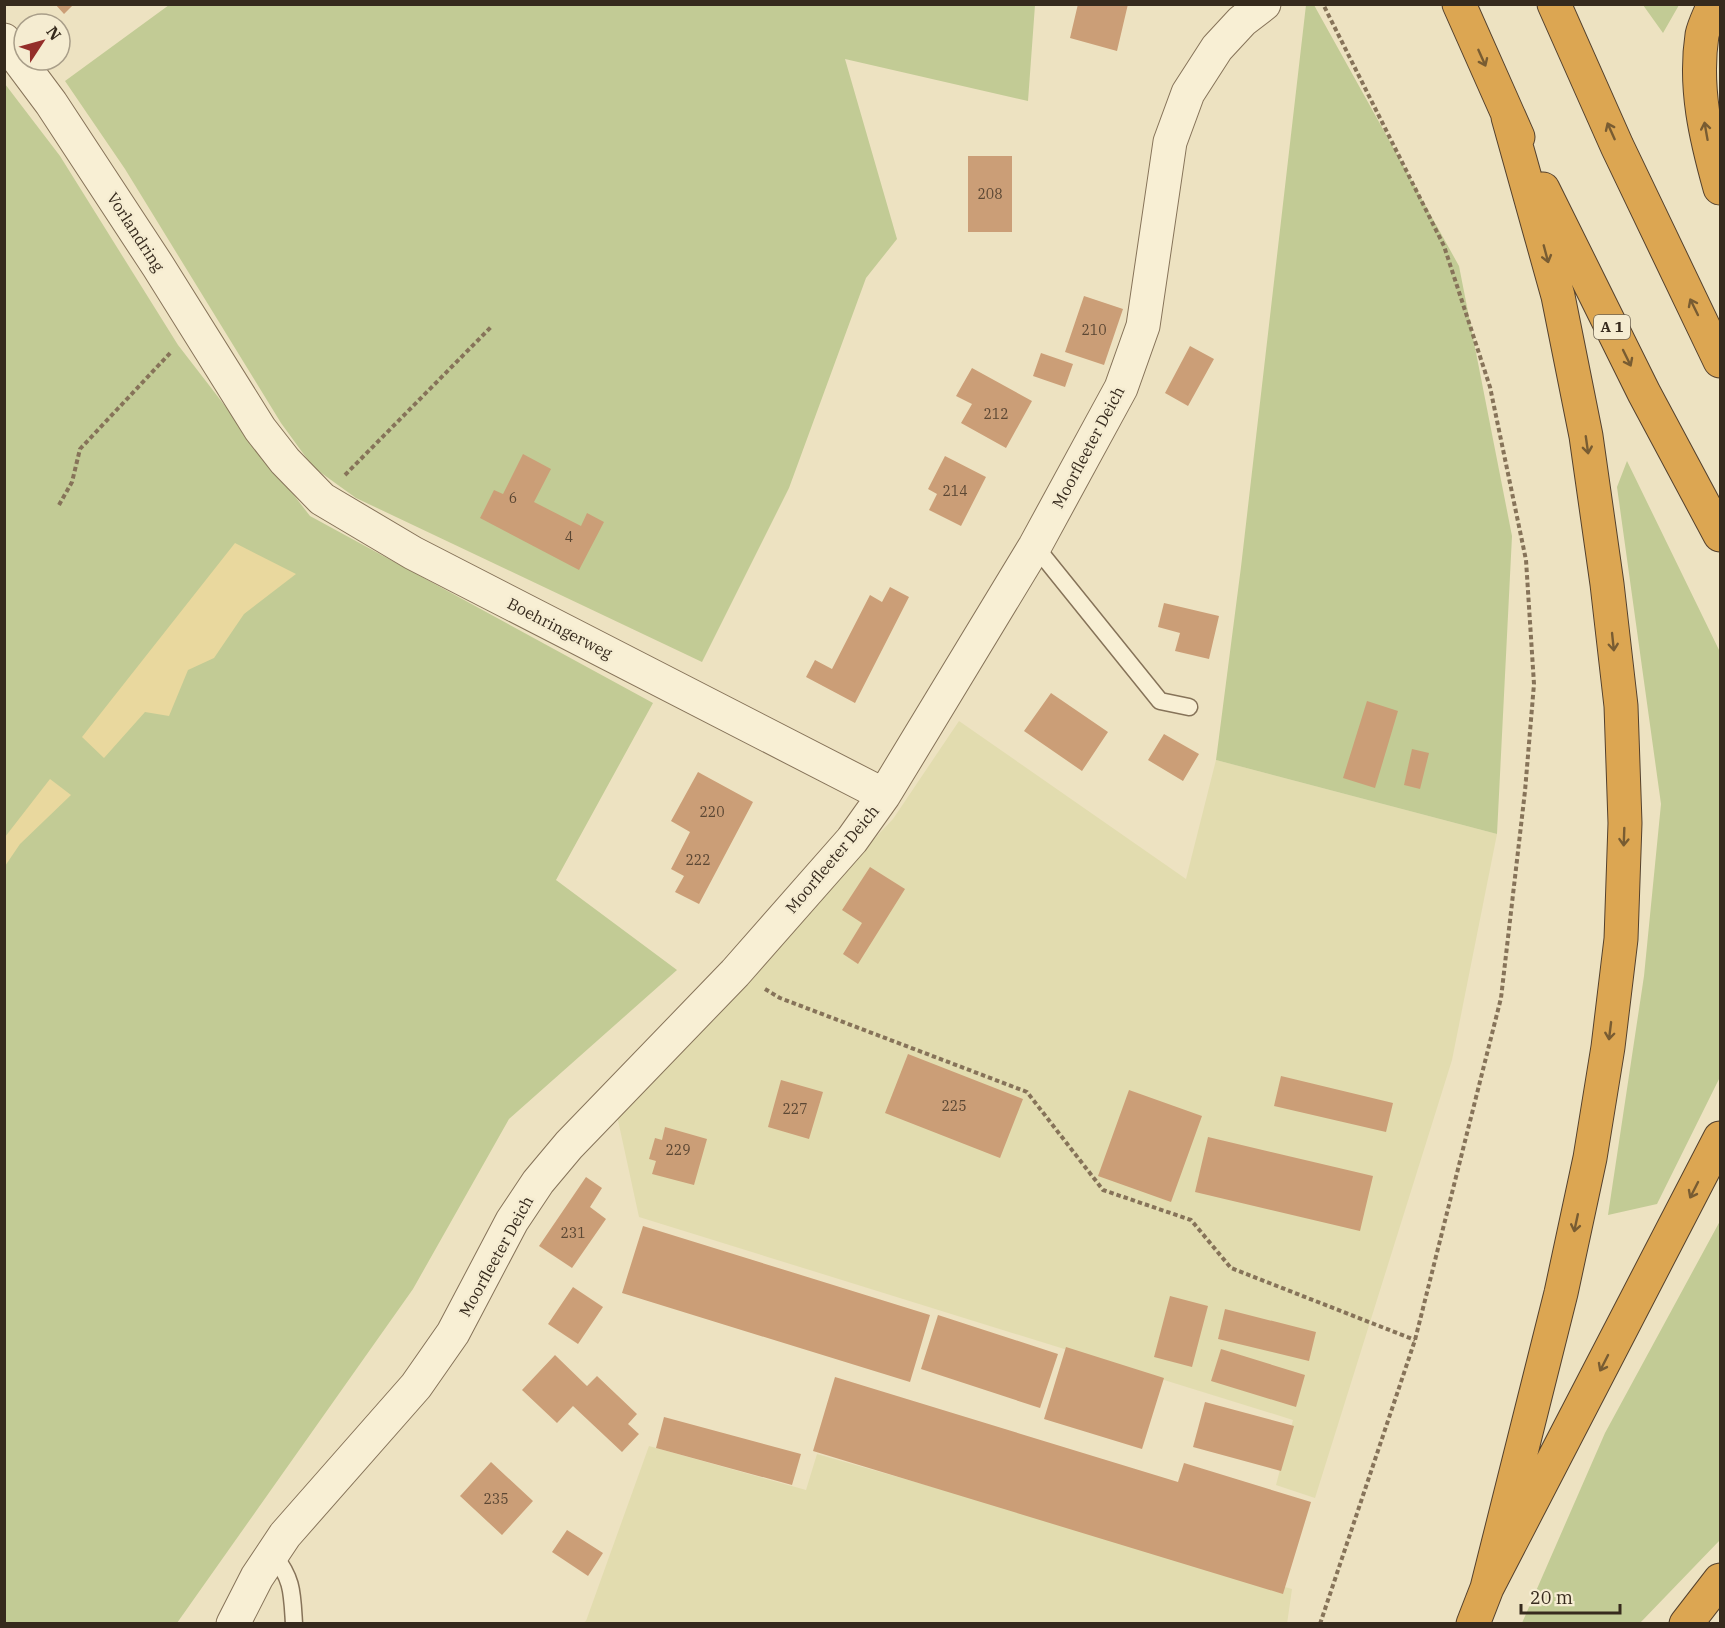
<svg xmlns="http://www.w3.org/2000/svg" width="1725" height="1628" viewBox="0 0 1725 1628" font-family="'IBM Plex Serif',serif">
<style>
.farmland{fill:#e2dcaf}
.green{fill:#c2cb95}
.sand{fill:#e9d89e}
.building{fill:#cb9e77}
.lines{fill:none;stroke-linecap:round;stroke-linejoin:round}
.lane-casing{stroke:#867359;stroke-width:19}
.street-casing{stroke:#867359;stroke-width:35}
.highway-casing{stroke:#54412d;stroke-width:35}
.path{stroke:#867359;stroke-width:4;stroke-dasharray:4.5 3;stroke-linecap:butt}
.lane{stroke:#f8efd4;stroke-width:16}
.street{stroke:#f8efd4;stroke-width:33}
.highway{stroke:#dca652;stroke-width:33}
.oneway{stroke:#785c32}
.labels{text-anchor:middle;stroke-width:5;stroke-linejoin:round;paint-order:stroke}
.number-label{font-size:14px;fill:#5b4734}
.shield{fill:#f5ecd1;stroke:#6f6453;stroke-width:1.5}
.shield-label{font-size:15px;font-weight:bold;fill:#362a1d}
.street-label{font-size:16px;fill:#362a1d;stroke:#f5ecd1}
</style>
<rect width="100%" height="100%" fill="#ede2c1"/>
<!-- farmland -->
<path class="farmland" d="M959,721L1186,879L1216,760L1497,834L1452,1060L1315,1498L1276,1485L1293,1420L639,1217L616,1111L893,819Z
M649,1446L806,1490L817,1454L1292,1589L1287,1624H581L586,1621Z"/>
<!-- green -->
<path class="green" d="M169,5H1035L1028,101L845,59L897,239L866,278L789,488L702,662L356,498L313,467L281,423L125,169L65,81Z
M1306,5H1314L1459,266L1512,536L1497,834L1216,760L1241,567Z
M1643,5H1679L1663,33Z
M5,84L60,156L178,345L310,516L653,703L556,880L677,970L509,1119L413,1289L177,1623H5Z
M1627,461L1720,652V1077L1657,1204L1608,1215L1644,976L1661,804L1617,487Z
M1720,1221V1540L1640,1623H1522L1605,1433Z"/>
<!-- sand -->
<path class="sand" d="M235,543L296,574L244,614L214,658L188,670L169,716L145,712L104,758L82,737Z
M50,779L71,795L20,844L5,866V837Z"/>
<!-- building -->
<path class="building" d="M55,4H74L64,14Z
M1078,4H1128L1117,51L1070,38Z
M968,156H1012V232H968Z
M1084,296L1123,309L1104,365L1065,352Z
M1190,346L1214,359L1188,406L1165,393Z
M1041,353L1073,364L1065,387L1033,376Z
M972,368L1032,401L1006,448L961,423L972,404L956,396Z
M523,454L551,469L534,502L581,526L587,513L604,522L579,570L480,518L494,490L503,494Z
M945,456L986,477L961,526L929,510L937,494L928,489Z
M890,587L909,597L855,703L806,677L815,660L832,669L870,595L882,602Z
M1164,603L1219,616L1209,659L1175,651L1180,633L1158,627Z
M1051,693L1108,732L1082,771L1024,731Z
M1367,701L1398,711L1375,788L1343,778Z
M1164,734L1199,754L1183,781L1148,760Z
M1412,749L1429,753L1420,789L1404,785Z
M698,772L753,802L699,904L675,892L684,876L671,869L690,832L671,821Z
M870,867L905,889L858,964L843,954L862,923L842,910Z
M908,1054L1023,1099L1000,1158L885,1113Z
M1281,1076L1393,1103L1386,1132L1274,1106Z
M781,1080L823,1092L809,1139L768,1127Z
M1129,1090L1202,1116L1171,1202L1098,1176Z
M665,1127L707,1139L694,1185L652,1174L656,1161L649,1159L655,1138L662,1140Z
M1208,1137L1373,1176L1360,1231L1195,1192Z
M586,1177L602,1188L590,1207L606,1219L572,1268L539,1246Z
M643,1226L930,1315L910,1382L622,1293Z
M573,1287L603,1307L578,1344L548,1324Z
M1170,1296L1208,1306L1192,1367L1154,1357Z
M1225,1309L1316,1332L1309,1361L1218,1339Z
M938,1315L1058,1354L1040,1408L921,1369Z
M1066,1347L1164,1378L1142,1449L1044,1419Z
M1221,1349L1305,1375L1296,1407L1211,1381Z
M555,1355L587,1386L597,1376L637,1414L628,1424L639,1434L622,1452L573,1406L557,1423L522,1390Z
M835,1377L1178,1482L1184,1463L1311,1502L1283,1594L813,1451Z
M1205,1402L1294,1426L1281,1471L1193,1447Z
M664,1417L801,1454L792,1485L656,1448Z
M491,1462L533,1501L502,1535L460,1496Z
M567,1530L603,1553L588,1576L552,1552Z"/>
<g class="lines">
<defs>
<path id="lane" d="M1035,546L1160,701L1189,707
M273,1554C293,1580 292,1592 294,1624"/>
<path id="street" d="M4,40L51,103L158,266L260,429L285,461L322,499L413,553L884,795
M233,1624L257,1577L285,1535L416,1386L453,1333L512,1221L538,1182L569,1145L735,973L852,840L884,795L1035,546L1121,388L1143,326L1170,142L1188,93L1217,48L1242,21L1264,4"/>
<path id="highway" d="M1459,4L1518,137
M1554,4L1617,146L1720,361
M1714,4C1710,14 1704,25 1702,35C1694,88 1706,138 1720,188
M1543,189L1644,393L1720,535
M1487,1588L1561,1293L1590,1158L1608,1047L1621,939L1625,823L1621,706L1607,584L1586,436L1558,296L1508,117
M1473,1624L1487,1588L1720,1138
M1686,1624L1720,1580"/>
</defs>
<!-- lane casing -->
<use href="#lane" class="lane-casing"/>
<!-- street casing -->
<use href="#street" class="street-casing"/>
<!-- highway casing -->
<use href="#highway" class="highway-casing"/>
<!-- path -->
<path class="path" d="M345,475L492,326
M59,505L72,482L80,449L172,351
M765,989L780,998L1027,1092L1103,1190L1191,1220L1231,1268L1415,1340
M1320,1624L1415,1340L1501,998L1525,791L1534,684L1526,560L1490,387L1444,246L1323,4"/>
<!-- lane -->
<use href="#lane" class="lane"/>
<!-- street -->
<use href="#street" class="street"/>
<!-- highway -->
<use href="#highway" class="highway"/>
</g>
<!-- one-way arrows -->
<defs><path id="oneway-shaft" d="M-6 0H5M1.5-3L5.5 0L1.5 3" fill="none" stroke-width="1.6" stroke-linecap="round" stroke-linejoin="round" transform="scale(1.5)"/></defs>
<g class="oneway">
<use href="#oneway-shaft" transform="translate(1482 58) rotate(66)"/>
<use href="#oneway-shaft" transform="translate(1611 131) rotate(-114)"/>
<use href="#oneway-shaft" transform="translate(1706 131) rotate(-100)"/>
<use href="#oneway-shaft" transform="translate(1546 254) rotate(75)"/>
<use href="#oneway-shaft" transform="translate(1694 307) rotate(-116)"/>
<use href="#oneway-shaft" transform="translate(1627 358) rotate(64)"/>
<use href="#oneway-shaft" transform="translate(1587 445) rotate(82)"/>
<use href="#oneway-shaft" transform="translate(1613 642) rotate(84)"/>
<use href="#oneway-shaft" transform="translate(1624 837) rotate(92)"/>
<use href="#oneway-shaft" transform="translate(1610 1031) rotate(97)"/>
<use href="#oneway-shaft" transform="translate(1694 1190) rotate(117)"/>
<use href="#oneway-shaft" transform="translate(1576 1223) rotate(102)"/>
<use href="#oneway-shaft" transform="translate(1604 1363) rotate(117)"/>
</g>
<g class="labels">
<!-- number labels -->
<g class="number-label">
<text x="990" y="199">208</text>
<text x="1094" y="335">210</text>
<text x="996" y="419">212</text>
<text x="955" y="496">214</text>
<text x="513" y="503">6</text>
<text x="569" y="542">4</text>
<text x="712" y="817">220</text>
<text x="698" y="865">222</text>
<text x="954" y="1111">225</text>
<text x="795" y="1114">227</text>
<text x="678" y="1155">229</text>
<text x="573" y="1238">231</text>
<text x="496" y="1504">235</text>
</g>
<!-- shield labels -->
<rect class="shield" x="1594" y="315" width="36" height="24" rx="4.5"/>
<g class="shield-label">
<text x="1612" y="332">A 1</text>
</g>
<!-- street labels -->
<g class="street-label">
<text transform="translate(136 232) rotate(57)" y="6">Vorlandring</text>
<text transform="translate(1088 447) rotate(-62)" y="6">Moorfleeter Deich</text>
<text transform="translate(560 628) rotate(27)" y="6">Boehringerweg</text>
<text transform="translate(832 859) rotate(-50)" y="6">Moorfleeter Deich</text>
<text transform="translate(496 1256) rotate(-61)" y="6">Moorfleeter Deich</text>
</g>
</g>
<!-- border -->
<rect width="1725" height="1628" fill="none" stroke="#362a1d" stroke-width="12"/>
<!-- north arrow -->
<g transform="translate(42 42) rotate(54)"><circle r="28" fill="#f5ecd1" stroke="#a99e89" stroke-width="1.5"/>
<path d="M0-4.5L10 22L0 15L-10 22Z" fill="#942e2a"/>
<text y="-9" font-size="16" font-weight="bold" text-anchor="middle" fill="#362a1d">N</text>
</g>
<!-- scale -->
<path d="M1521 1604v9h99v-9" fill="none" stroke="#362a1d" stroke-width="3"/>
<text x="1530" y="1604" font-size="18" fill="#362a1d" stroke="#f5ecd1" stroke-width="4.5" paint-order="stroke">20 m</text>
</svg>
